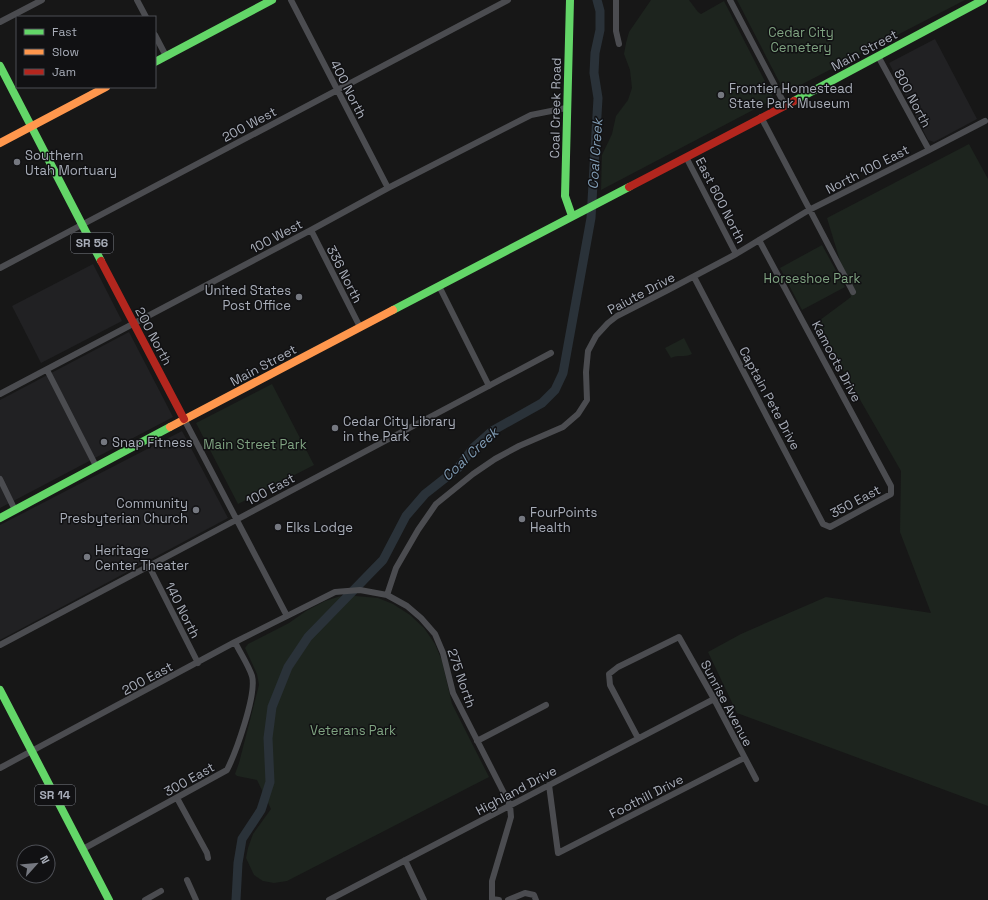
<svg xmlns="http://www.w3.org/2000/svg" width="988" height="900" viewBox="0 0 988 900" font-family="'Space Grotesk',sans-serif">
<style>
.built{fill:#212123}
.green{fill:#1d241e}
.lines{fill:none;stroke-linecap:round;stroke-linejoin:round}
.river{stroke:#2a3239;stroke-width:9}
.street{stroke:#4b4c50;stroke-width:6}
.fast{stroke:#63d668;stroke-width:8}
.slow{stroke:#ff974d;stroke-width:8}
.jam{stroke:#b3261e;stroke-width:8}
.poi-dot{fill:#757880;stroke:#111113;stroke-width:1.5}
.labels{text-anchor:middle;stroke-width:3;stroke-linejoin:round;paint-order:stroke}
.shield{fill:#111113;stroke:#7b7e86;stroke-width:1}
.shield-label{font-size:12px;font-weight:bold;fill:#a8adb8}
.park-label{font-size:13px;fill:#7fa381;stroke:#111113}
.street-label{font-size:13px;fill:#a8adb8;stroke:#111113}
.poi-label{font-size:13px;fill:#a8adb8;stroke:#111113;text-anchor:start}
.water-label{font-size:14px;font-style:italic;fill:#7f9bb3;stroke:#111113}
</style>
<rect width="100%" height="100%" fill="#171717"/>
<!-- built -->
<path class="built" d="M935,39L977,119L934,142L928,140L889,63Z
M93,264L122,321L41,363L12,306Z
M129,332L173,417L0,508V400Z
M182,431L228,518L0,640V525Z"/>
<!-- green -->
<path class="green" d="M651,0H689L698,12L701,14L724,1L774,99L601,190L602,155L612,134L616,116L628,100L632,88L630,70L624,54L626,43L629,32Z
M737,0H965L785,93Z
M969,144L988,179V806L737,713L708,652L741,634L826,597L931,613L900,532L901,471L816,323L851,297L827,218Z
M822,245L845,287L802,310L780,268Z
M684,338L692,354C683,358 680,354 671,358L665,348Z
M272,384L314,465L238,504L196,423Z
M341,596H355L378,598L393,604L410,615L424,628L435,644L442,661L452,704L489,777L287,881L274,883L263,881L254,875L246,858L248,848L253,834L271,809L257,780L237,776L235,774L239,763L259,685L257,674L245,648L248,644L289,623L306,611L325,601Z"/>
<g class="lines">
<!-- river -->
<path class="river" d="M236,900L238,863L242,839L261,810L270,782L268,738L272,707L288,667L308,637L383,560L406,516L425,494L458,468L474,447L492,431L542,403L555,390L563,373L591,218L598,98L594,73L595,53L600,30V11L597,0"/>
<!-- street -->
<path class="street" d="M137,0L146,17
M291,0L388,188
M616,0V31L619,44
M730,0L785,105
M0,22L42,0
M155,35L166,56
M878,56L929,150
M761,117L853,292
M686,157L736,254
M311,230L360,327
M0,268L508,0
M694,277L823,524L830,527L891,494V486L759,240
M439,286L489,386
M47,370L96,466
M0,394L311,230L388,188L531,115L566,108
M184,419L287,616
M0,479L15,510
M149,566L198,663
M387,595L396,568L418,530L436,504L473,474L495,459L519,446L563,427L578,414L587,400L586,372L588,351L596,336L608,323L617,316L668,290L736,254L809,210L929,150L985,121
M0,645L551,353
M638,738L610,685L609,674L618,667L679,637L714,699L756,779
M477,741L546,705
M0,768L235,642L335,592L360,590L387,595L407,606L421,618L435,634L443,653L453,693L510,805L511,817L492,881V899L499,900
M549,785L558,853L744,758
M177,798L207,853L208,858
M83,849L227,770C236,752 257,694 252,676C248,664 240,653 235,642
M405,860L424,900
M187,880L196,900
M145,900L161,891
M329,900L714,699
M508,900L525,893L534,895L536,900"/>
<!-- fast -->
<path class="fast" d="M570,0L565,196L572,216
M155,62L272,0
M0,66L101,261
M794,101L983,0
M393,310L629,187
M0,518L170,427
M0,690L109,900"/>
<!-- slow -->
<path class="slow" d="M0,143L106,87
M170,427L393,310"/>
<!-- jam -->
<path class="jam" d="M629,187L794,101
M101,261L184,419"/>
</g>
<!-- markers -->
<g class="poi-dot">
<circle cx="721" cy="95" r="4"/>
<circle cx="17" cy="162" r="4"/>
<circle cx="299" cy="297" r="4"/>
<circle cx="335" cy="428" r="4"/>
<circle cx="104" cy="442" r="4"/>
<circle cx="196" cy="510" r="4"/>
<circle cx="522" cy="519" r="4"/>
<circle cx="278" cy="527" r="4"/>
<circle cx="87" cy="557" r="4"/>
</g>
<g class="labels">
<!-- shield labels -->
<g class="shield">
<rect x="71" y="233" width="42" height="20" rx="3"/>
<rect x="35" y="785" width="40" height="20" rx="3"/>
</g>
<g class="shield-label">
<text x="92" y="247">SR 56</text>
<text x="55" y="799">SR 14</text>
</g>
<!-- park labels -->
<g class="park-label">
<text x="801" y="37">Cedar City<tspan x="801" dy="15">Cemetery</tspan></text>
<text x="812" y="283">Horseshoe Park</text>
<text x="255" y="449">Main Street Park</text>
<text x="353" y="735">Veterans Park</text>
</g>
<!-- street labels -->
<g class="street-label">
<text transform="translate(864 50) rotate(-28)" y="5">Main Street</text>
<text transform="translate(349 89) rotate(63)" y="5">400 North</text>
<text transform="translate(913 98) rotate(62)" y="5">800 North</text>
<text transform="translate(555 108) rotate(-89)" y="5">Coal Creek Road</text>
<text transform="translate(249 124) rotate(-28)" y="5">200 West</text>
<text transform="translate(867 169) rotate(-27)" y="5">North 100 East</text>
<text transform="translate(721 200) rotate(63)" y="5">East 600 North</text>
<text transform="translate(276 236) rotate(-28)" y="5">100 West</text>
<text transform="translate(345 274) rotate(63)" y="5">336 North</text>
<text transform="translate(641 293) rotate(-28)" y="5">Paiute Drive</text>
<text transform="translate(154 336) rotate(62)" y="5">200 North</text>
<text transform="translate(837 361) rotate(62)" y="5">Kamoots Drive</text>
<text transform="translate(263 365) rotate(-28)" y="5">Main Street</text>
<text transform="translate(770 398) rotate(62)" y="5">Captain Pete Drive</text>
<text transform="translate(270 489) rotate(-28)" y="5">100 East</text>
<text transform="translate(855 501) rotate(-28)" y="5">350 East</text>
<text transform="translate(183 610) rotate(63)" y="5">140 North</text>
<text transform="translate(147 678) rotate(-28)" y="5">200 East</text>
<text transform="translate(462 678) rotate(71)" y="5">275 North</text>
<text transform="translate(727 703) rotate(62)" y="5">Sunrise Avenue</text>
<text transform="translate(189 779) rotate(-29)" y="5">300 East</text>
<text transform="translate(516 790) rotate(-28)" y="5">Highland Drive</text>
<text transform="translate(646 796) rotate(-27)" y="5">Foothill Drive</text>
</g>
<!-- poi labels -->
<g class="poi-label">
<text x="729" y="93">Frontier Homestead<tspan x="729" dy="15">State Park Museum</tspan></text>
<text x="25" y="160">Southern<tspan x="25" dy="15">Utah Mortuary</tspan></text>
<text x="291" y="295" text-anchor="end">United States<tspan x="291" dy="15">Post Office</tspan></text>
<text x="343" y="426">Cedar City Library<tspan x="343" dy="15">in the Park</tspan></text>
<text x="112" y="447">Snap Fitness</text>
<text x="188" y="508" text-anchor="end">Community<tspan x="188" dy="15">Presbyterian Church</tspan></text>
<text x="530" y="517">FourPoints<tspan x="530" dy="15">Health</tspan></text>
<text x="286" y="532">Elks Lodge</text>
<text x="95" y="555">Heritage<tspan x="95" dy="15">Center Theater</tspan></text>
</g>
<!-- water labels -->
<g class="water-label">
<text transform="translate(595 154) rotate(-86)" y="5">Coal Creek</text>
<text transform="translate(470 454) rotate(-43)" y="5">Coal Creek</text>
</g>
</g>
<!-- legend -->
<rect x="16" y="16" width="140" height="72" fill="#111113" stroke="#4d4f55"/>
<rect x="24" y="29" width="20" height="6" fill="#63d668" stroke="#4d4f55"/>
<text x="52" y="36" font-size="12" fill="#a8adb8">Fast</text>
<rect x="24" y="49" width="20" height="6" fill="#ff974d" stroke="#4d4f55"/>
<text x="52" y="56" font-size="12" fill="#a8adb8">Slow</text>
<rect x="24" y="69" width="20" height="6" fill="#b3261e" stroke="#4d4f55"/>
<text x="52" y="76" font-size="12" fill="#a8adb8">Jam</text>
<!-- north arrow -->
<g transform="translate(36 864) rotate(63)"><circle r="19" fill="#111113" stroke="#4d4f55"/>
<path d="M0-3L7 15L0 10L-7 15Z" fill="#757880"/>
<text y="-6" font-size="11" font-weight="bold" text-anchor="middle" fill="#a8adb8">N</text>
</g>
</svg>
